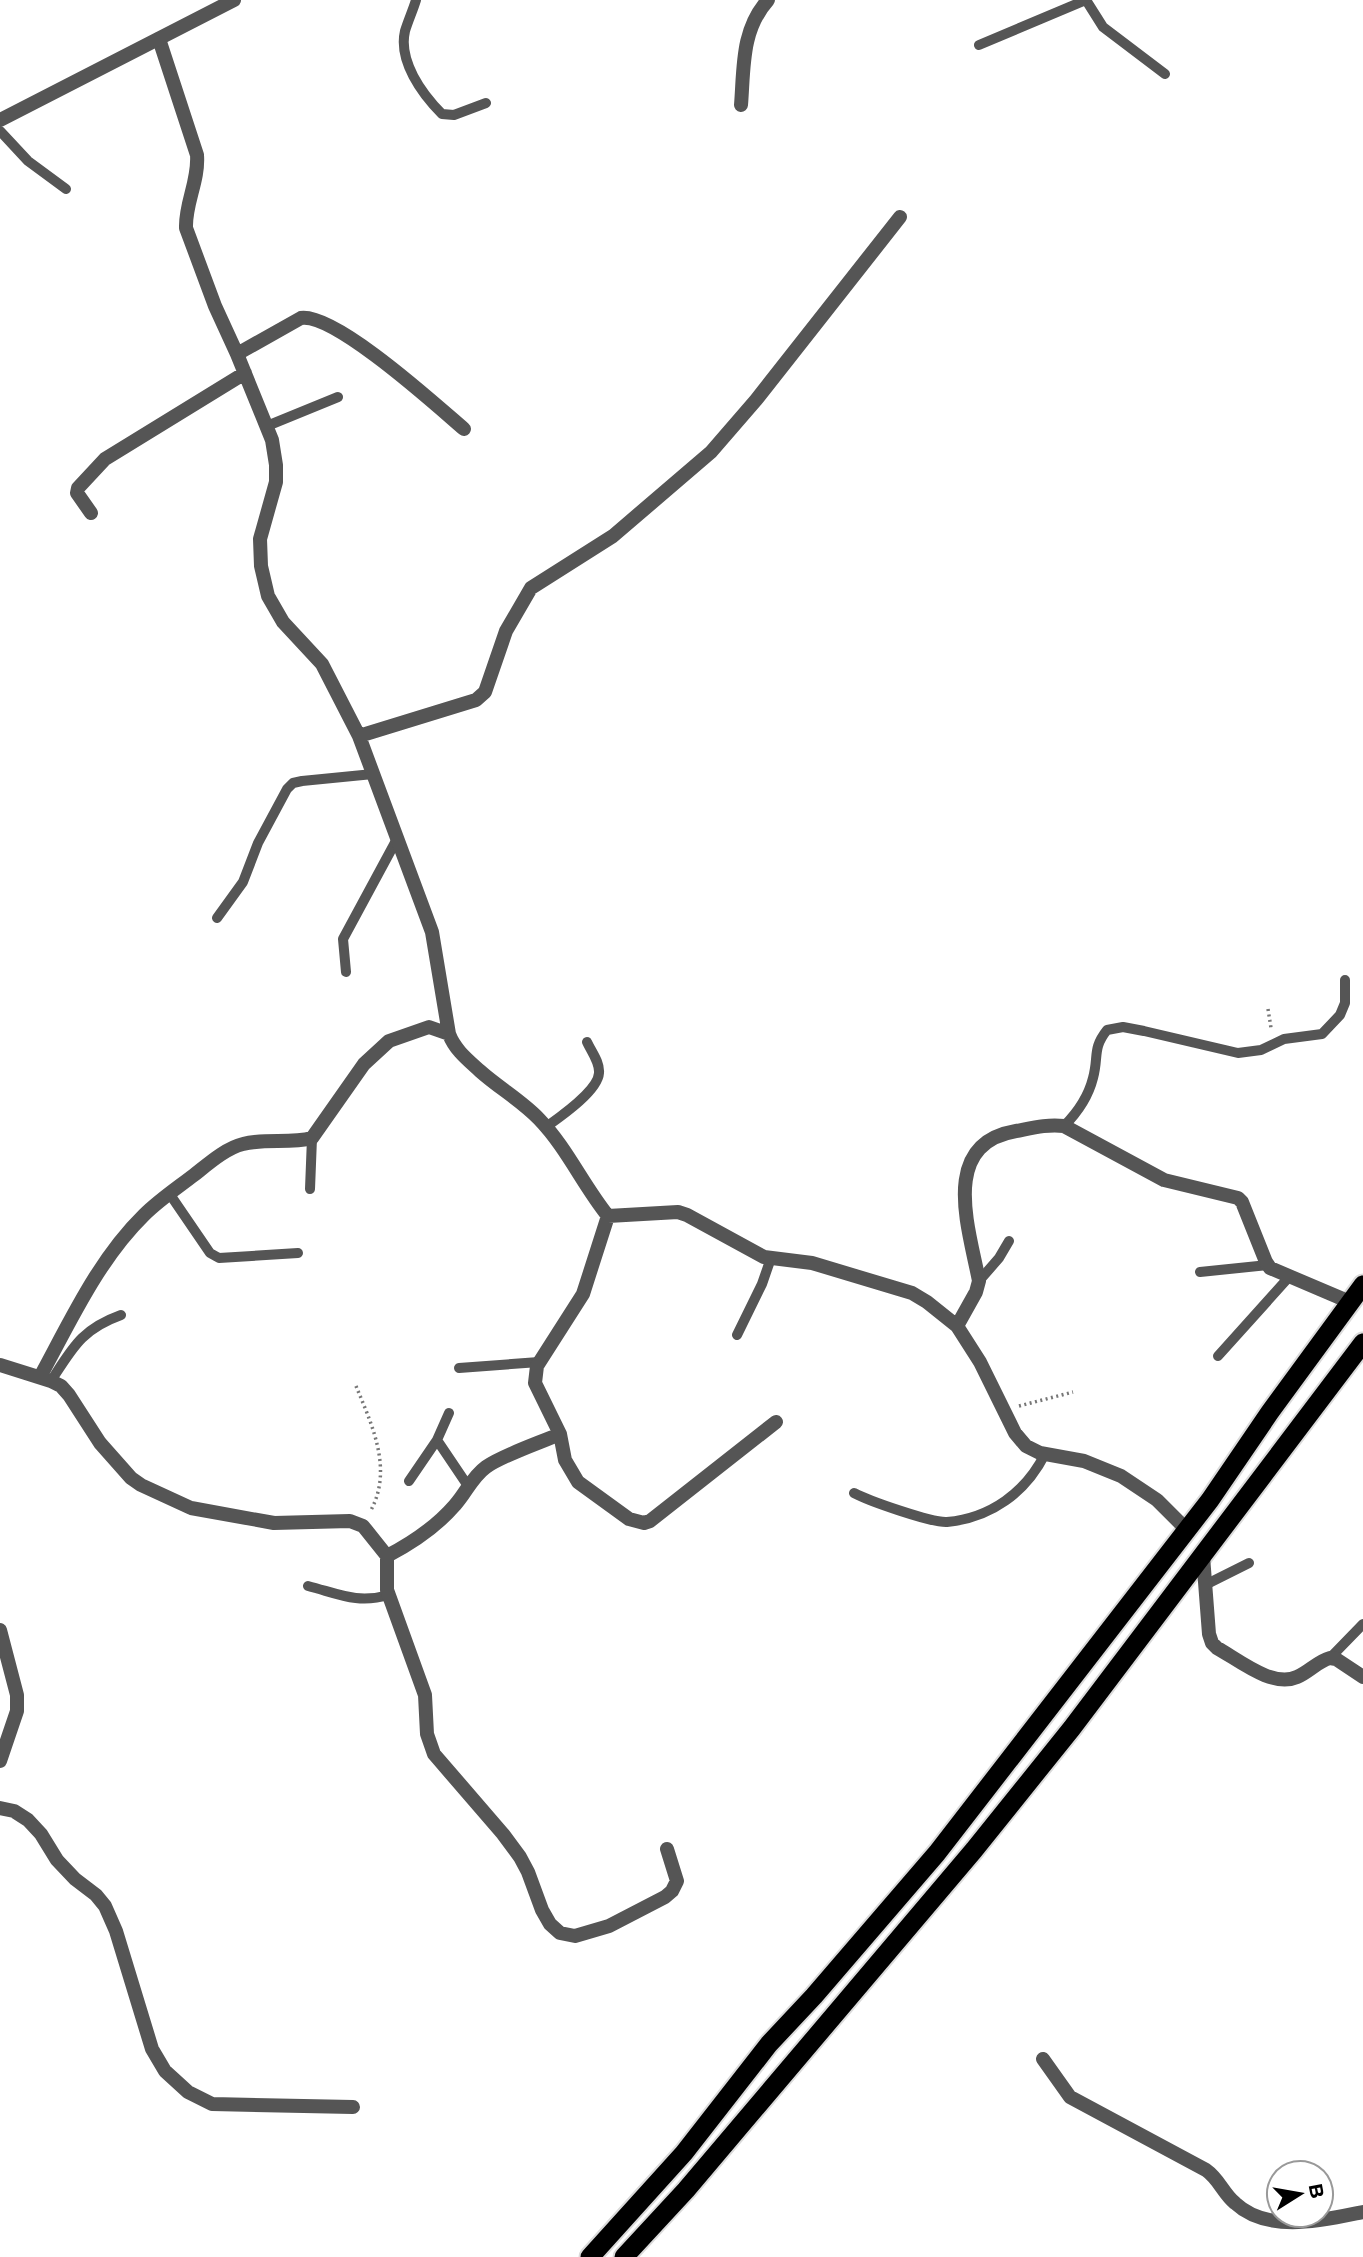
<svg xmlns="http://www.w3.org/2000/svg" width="1363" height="2257" viewBox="0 0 1363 2257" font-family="Montserrat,sans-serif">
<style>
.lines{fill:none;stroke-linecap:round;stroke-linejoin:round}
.trunk-casing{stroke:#dbdbdb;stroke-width:23}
.path{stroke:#777;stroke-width:3.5;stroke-dasharray:2 3.5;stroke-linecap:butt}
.service{stroke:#555;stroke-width:10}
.minor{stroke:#555;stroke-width:14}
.tertiary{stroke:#555;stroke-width:14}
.trunk{stroke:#000;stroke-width:19}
</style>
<rect width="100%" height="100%" fill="#fff"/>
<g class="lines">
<defs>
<path id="trunk" d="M590,2257L684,2153L769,2044L814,1996L937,1853L1210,1500L1270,1412L1363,1285
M624,2257L686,2190L974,1850L1072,1728L1363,1343"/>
</defs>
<!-- trunk casing -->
<use href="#trunk" class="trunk-casing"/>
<!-- path -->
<path class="path" d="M1268,1009L1271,1028
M356,1386C372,1425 393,1469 371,1510
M1019,1406L1073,1392"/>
<!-- service -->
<path class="service" d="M416,0C413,10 408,21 405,31C398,61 422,94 442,114L454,115L486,103
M1086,0L1103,27L1165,74
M979,45L1086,0
M0,131L28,161L66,189
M267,426L338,397
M217,918L243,882L258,843L287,789L293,783L302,781L373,774
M346,972L343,939L397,839
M1064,1126C1078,1112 1088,1098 1093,1078C1099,1056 1092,1049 1107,1030L1123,1027L1144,1031L1238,1053L1261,1050L1284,1039L1322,1034L1340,1015L1345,1003V980
M546,1127C560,1117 598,1091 599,1073C600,1062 591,1051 587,1042
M310,1189L312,1138
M169,1193L210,1253L219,1258L298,1253
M1200,1272L1268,1265
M979,1281L999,1258L1009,1241
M737,1335L762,1284L771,1258
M1218,1356L1289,1277
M459,1368L539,1362
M51,1381C73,1347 82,1329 121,1315
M437,1440L468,1486
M409,1481L437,1440L449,1413
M854,1493C869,1501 932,1523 947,1522C991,1518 1026,1492 1045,1454
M1205,1585L1249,1563
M308,1586C339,1594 357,1604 389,1595
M1330,1658L1363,1624"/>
<!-- minor -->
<path class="minor" d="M159,39L197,155C199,181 185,203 186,228L215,306L237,354L272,440L276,465V482L260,539L261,566L268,596L283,622L322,664L359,736L432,932L449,1034C455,1050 468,1060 480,1071C499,1088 522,1101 539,1119C567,1148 583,1185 608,1216L678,1212L687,1215L764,1257L812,1263L912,1293L927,1302L957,1326L980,1362L1015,1433L1026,1446L1040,1453L1084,1461L1121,1476L1157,1500L1187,1530
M741,105C744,68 741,30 768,0
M237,354L301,318C335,313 436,405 464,429
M91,513L77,493L78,488L105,459L245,373
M359,736L476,700L485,692L506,631L531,588L613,536L711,452L756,400L900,217
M608,1216L583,1294L537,1366L535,1383L560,1434L565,1460L578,1482L629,1519L644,1523L650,1521L776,1422
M957,1326L976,1292L979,1281C969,1228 939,1144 1016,1131C1032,1128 1047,1124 1064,1126L1164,1180L1238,1198L1242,1202L1266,1262L1270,1268L1350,1302
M0,1365L51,1381L61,1386L69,1395L100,1443L131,1478L141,1485L191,1508L274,1523L350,1521L363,1526L387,1556V1590L425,1695L427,1734L434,1754L503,1834L520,1857L528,1872L542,1910L550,1924L560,1933L575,1936L609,1926L665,1897L672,1891L677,1881L667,1849
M40,1377C70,1322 98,1260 144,1215C159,1200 177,1188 194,1175C208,1164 226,1148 243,1144C266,1138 290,1144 312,1138L364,1064L389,1041L429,1027L449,1034
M387,1556C414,1542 436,1527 455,1505C466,1493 472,1477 486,1467C503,1455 539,1443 560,1434
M1203,1556L1209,1634L1212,1643L1217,1648C1239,1660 1272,1688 1297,1677C1309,1672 1318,1661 1330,1658L1336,1659L1363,1677
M0,1630L17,1695V1711L0,1761
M0,1808L14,1811L28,1820L41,1834L57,1860L75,1879L96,1895L105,1906L116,1931L152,2049L165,2071L188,2092L212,2104L353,2107
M1043,2059L1070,2097L1206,2170C1219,2179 1223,2193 1235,2203C1268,2234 1324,2220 1363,2212"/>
<!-- tertiary -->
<path class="tertiary" d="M0,120L234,0"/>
<!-- trunk -->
<use href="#trunk" class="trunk"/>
</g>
<!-- north arrow -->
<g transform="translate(1300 2194) rotate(79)"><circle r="33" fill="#ffffff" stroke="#999999" stroke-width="2"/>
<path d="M0-5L12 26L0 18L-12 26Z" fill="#000000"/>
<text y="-10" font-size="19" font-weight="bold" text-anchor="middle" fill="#000000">B</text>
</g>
</svg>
